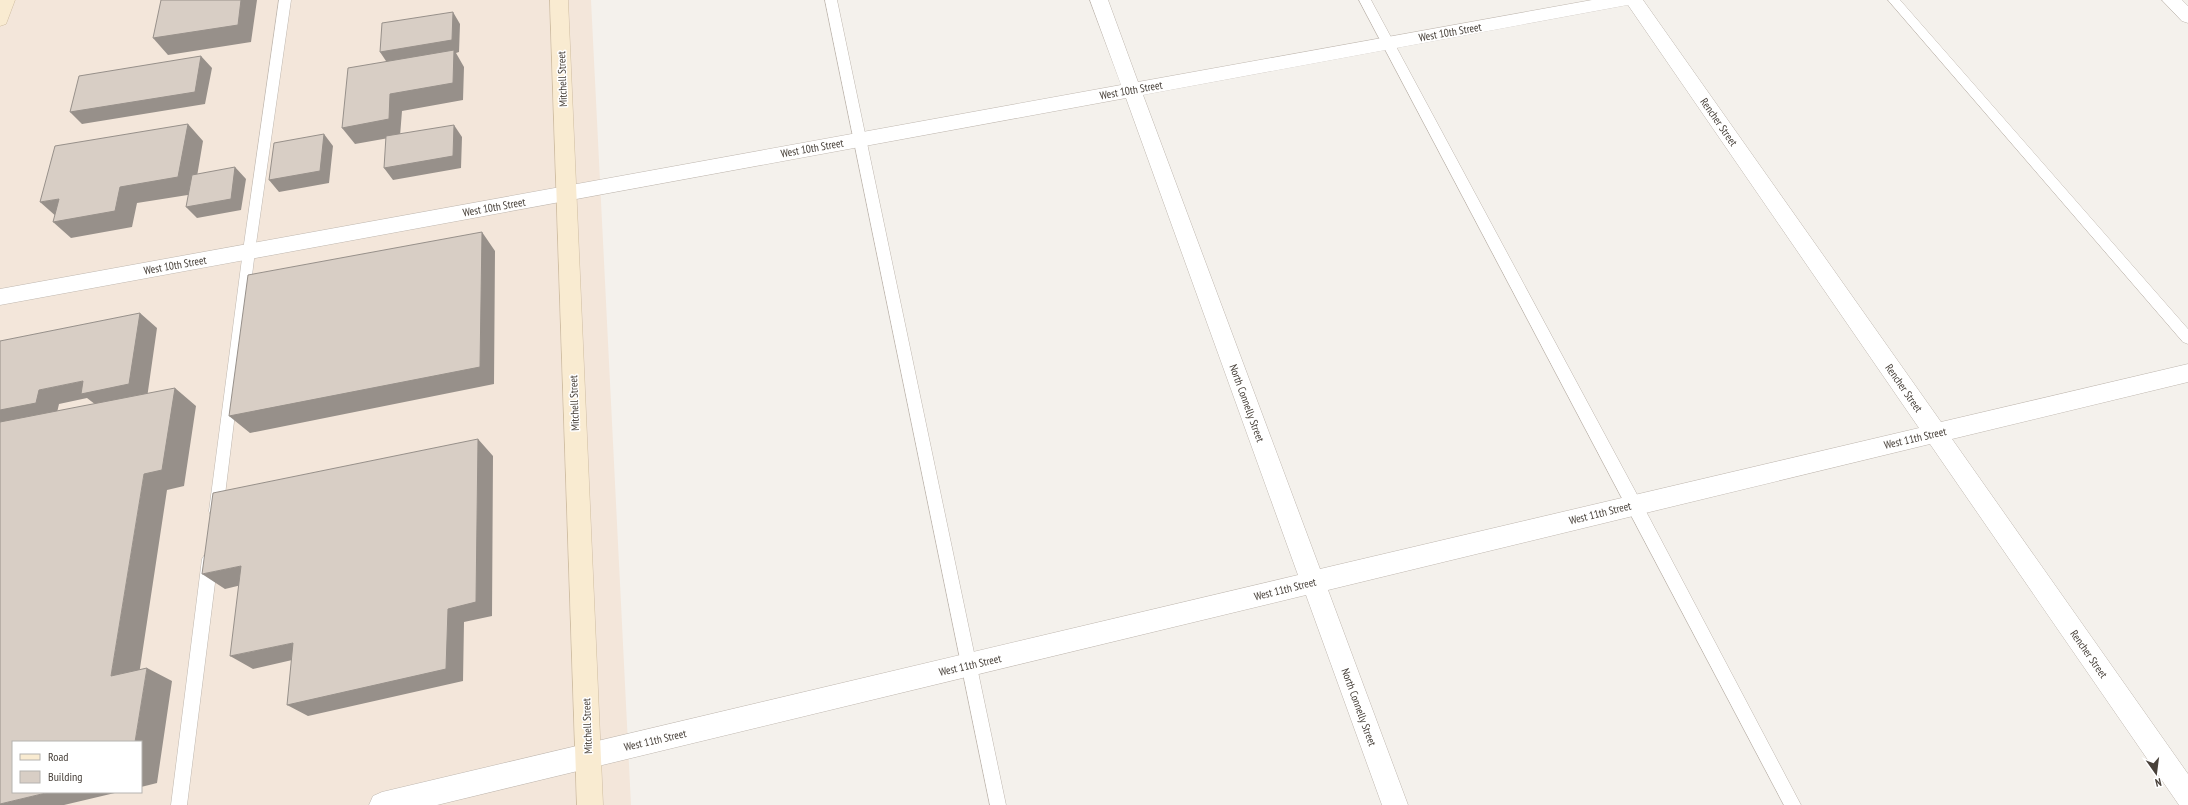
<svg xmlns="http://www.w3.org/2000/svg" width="2188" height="805" viewBox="0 0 2188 805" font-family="'PT Sans Narrow',sans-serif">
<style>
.commercial{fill:#f3e6da;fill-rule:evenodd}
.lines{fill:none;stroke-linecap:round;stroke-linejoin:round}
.lane-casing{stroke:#bfb7af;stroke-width:1}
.street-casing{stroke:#bfb7af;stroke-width:1}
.secondary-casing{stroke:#cfbda1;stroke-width:1}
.lane{fill:#fff;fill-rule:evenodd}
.street{fill:#fff;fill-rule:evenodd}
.secondary{fill:#f9ebd1;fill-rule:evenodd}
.shaded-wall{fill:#97908a}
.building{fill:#d8cec5;stroke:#97908a}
.labels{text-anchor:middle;stroke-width:3;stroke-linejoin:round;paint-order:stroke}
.street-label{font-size:11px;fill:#48413a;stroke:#fff}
</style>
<rect width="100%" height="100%" fill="#f4f1ec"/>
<!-- commercial -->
<path class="commercial" d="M0,0H591L631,805H0ZM13,742H141V792H13Z"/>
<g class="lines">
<defs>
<path id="lane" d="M279,0H291L255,251L223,511L221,516L216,518L211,516L209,511L243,251Z
M825,0H837L1006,805H990Z
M1359,0H1371L1640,500L1801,805H1784Z
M1888,0H1900L2188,329V344L2183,342Z
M210,552L215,554L218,559L187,805H171L202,559L205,554Z"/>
<path id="street" d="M1090,0H1108L1138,82L1592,0H1643L1941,422L2188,364V382L1952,439L2188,774V805H2179L1930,444L1328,590L1408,805H1382L1306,595L437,805H369L373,796L382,792L1298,575L1126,98L0,305V289L1121,85ZM1628,5L1919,428L1320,569L1143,95Z
M2162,0H2182L2188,6V23L2182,21Z"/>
<path id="secondary" d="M0,0H15L6,24L0,26Z
M550,0H568L603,805H577Z"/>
</defs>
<!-- lane casing -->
<use href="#lane" class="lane-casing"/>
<!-- street casing -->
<use href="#street" class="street-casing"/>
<!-- secondary casing -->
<use href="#secondary" class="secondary-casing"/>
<!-- lane -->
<use href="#lane" class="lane"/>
<!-- street -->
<use href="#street" class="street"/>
<!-- secondary -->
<use href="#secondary" class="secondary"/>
</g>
<!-- shaded-wall -->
<path class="shaded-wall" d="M241,0H257L251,42L168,55L153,38Z
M453,12L460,24L459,52L456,53L464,67L463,100L402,111L400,136L355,144L342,128L388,64L380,52Z
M201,56L212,68L205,104L82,124L70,112Z
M188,124L203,141L194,194L137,203L132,227L71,238L53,222L120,187Z
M454,125L462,137L461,168L393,180L384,168Z
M324,134L333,146L329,183L279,192L269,180Z
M235,167L246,179L241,210L197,218L186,207Z
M59,199L58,218L40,202Z
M482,232L495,251L494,384L250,433L229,416Z
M140,313L157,328L147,398L100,408L87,398L59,404L56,417L0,425V410L39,390L83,381Z
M175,388L196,406L184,486L167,490L137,688L111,676L144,474Z
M478,439L493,456L492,616L464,622L463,681L308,716L287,705L448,609Z
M241,566L262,580L225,589L202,574Z
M293,643L314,655L253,669L230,656Z
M147,668L172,681L157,783L141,787V742H135Z
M50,792H119L64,805H0V804Z"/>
<!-- building -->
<path class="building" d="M161,0H241L238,25L153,38Z
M453,12L452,40L380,52L382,23Z
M454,50L453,83L390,94L389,119L342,128L348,68Z
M201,56L195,92L70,112L79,76Z
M188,124L178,177L120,187L115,211L53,222L59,199L40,202L55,146Z
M454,125L453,156L384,168L386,136Z
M324,134L320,171L269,180L274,143Z
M235,167L231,199L186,207L192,175Z
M482,232L480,367L229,416L248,275Z
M140,313L129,384L81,394L83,381L39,390L36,403L0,410V341Z
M175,388L162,470L144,474L111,676L147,668L135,742H13V792H50L0,804V422Z
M478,439L476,602L448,609L446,669L287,705L293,643L230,656L241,566L202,574L213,493Z"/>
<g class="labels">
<!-- street labels -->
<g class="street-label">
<text transform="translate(1450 32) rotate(-10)" y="4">West 10th Street</text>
<text transform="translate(562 79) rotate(-92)" y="4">Mitchell Street</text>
<text transform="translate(1131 90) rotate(-10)" y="4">West 10th Street</text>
<text transform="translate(1719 122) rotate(55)" y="4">Rencher Street</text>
<text transform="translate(812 148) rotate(-10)" y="4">West 10th Street</text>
<text transform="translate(494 207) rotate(-10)" y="4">West 10th Street</text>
<text transform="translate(175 265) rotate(-10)" y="4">West 10th Street</text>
<text transform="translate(1904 388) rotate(55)" y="4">Rencher Street</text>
<text transform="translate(574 403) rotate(-92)" y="4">Mitchell Street</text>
<text transform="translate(1247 403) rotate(70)" y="4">North Connelly Street</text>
<text transform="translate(1915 438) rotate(-13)" y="4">West 11th Street</text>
<text transform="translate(1600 513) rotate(-14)" y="4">West 11th Street</text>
<text transform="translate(1285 589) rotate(-14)" y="4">West 11th Street</text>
<text transform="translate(2089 654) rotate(55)" y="4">Rencher Street</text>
<text transform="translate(970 665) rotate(-13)" y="4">West 11th Street</text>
<text transform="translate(1359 707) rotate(70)" y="4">North Connelly Street</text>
<text transform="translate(587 726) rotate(-92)" y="4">Mitchell Street</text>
<text transform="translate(655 740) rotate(-13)" y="4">West 11th Street</text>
</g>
</g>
<!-- legend -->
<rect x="12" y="741" width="130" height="52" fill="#ffffff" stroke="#b6b3b0"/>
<rect x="20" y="754" width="20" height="6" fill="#f9ebd1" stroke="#b6b3b0"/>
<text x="48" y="761" font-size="12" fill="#48413a">Road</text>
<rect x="20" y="771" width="20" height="12" fill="#d8cec5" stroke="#b6b3b0"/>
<text x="48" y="781" font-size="12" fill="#48413a">Building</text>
<!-- north arrow -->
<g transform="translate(2156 773) rotate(166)" stroke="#ffffff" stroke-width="3" paint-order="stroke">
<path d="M0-3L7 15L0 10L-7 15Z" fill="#48413a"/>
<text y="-6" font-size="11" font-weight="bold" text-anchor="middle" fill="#48413a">N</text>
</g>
</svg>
